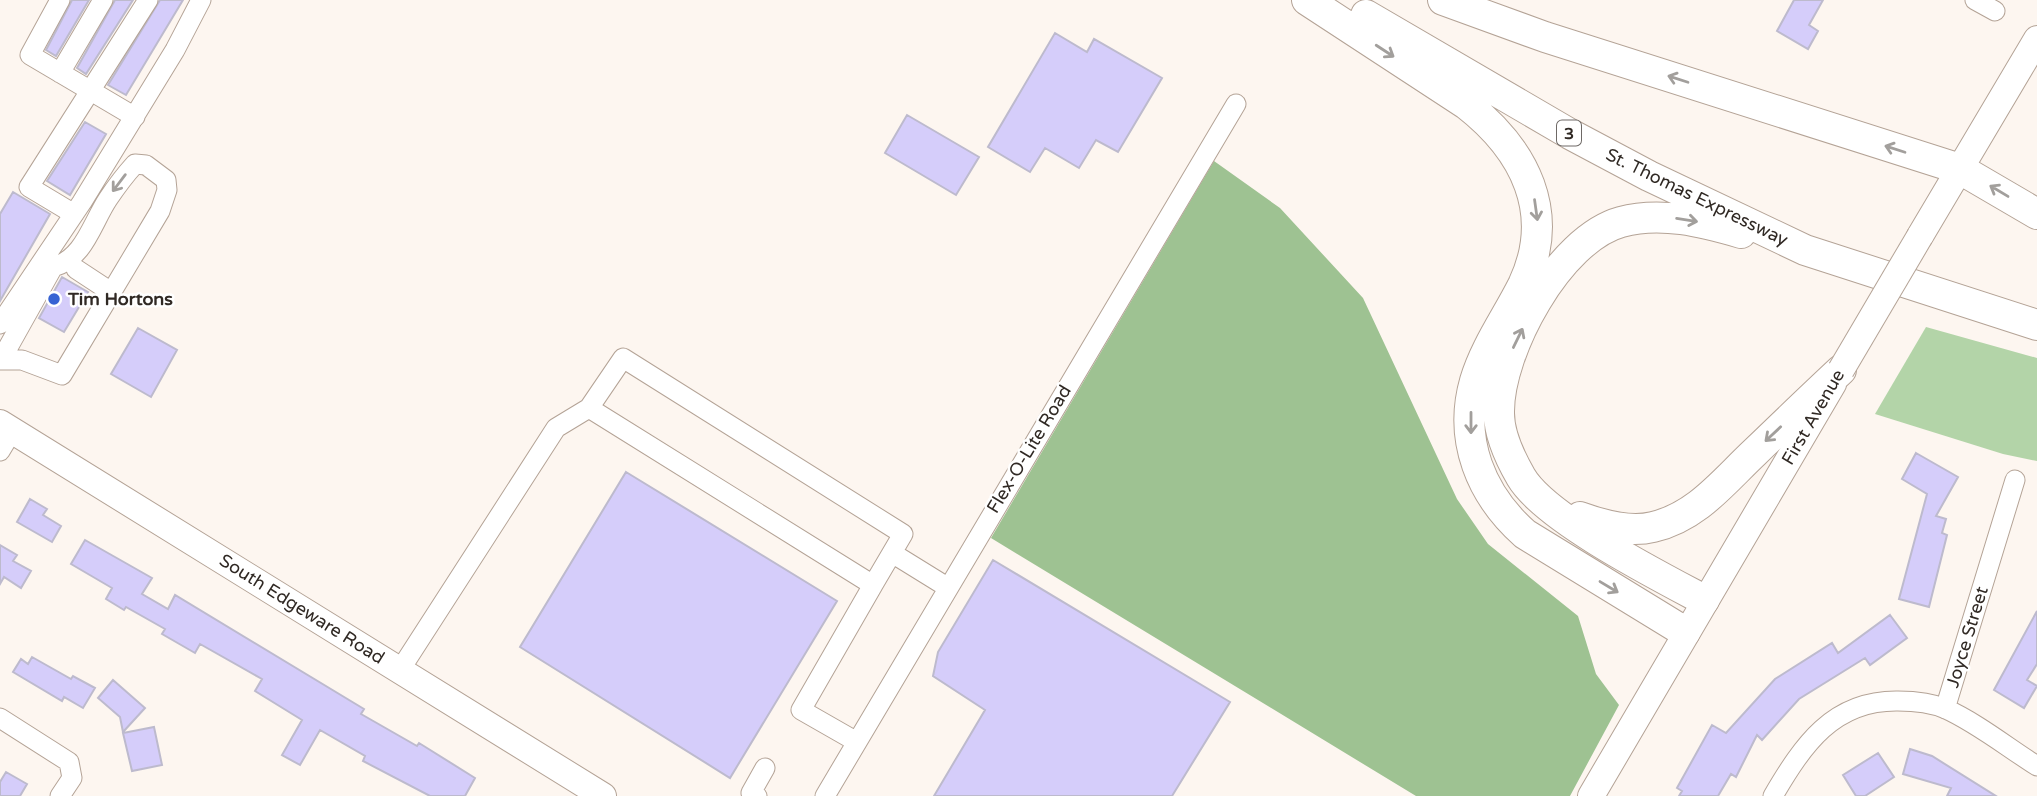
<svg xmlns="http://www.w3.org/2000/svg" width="2037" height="796" viewBox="0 0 2037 796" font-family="'Varela Round',sans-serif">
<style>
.green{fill:#b3d4a8}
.forest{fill:#9ec292}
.building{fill:#d5cdfa;stroke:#bdbacd;stroke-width:2}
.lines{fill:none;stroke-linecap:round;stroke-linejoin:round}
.minor-casing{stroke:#b4a396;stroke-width:21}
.major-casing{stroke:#b4a396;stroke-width:28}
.highway-casing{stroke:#b4a396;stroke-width:32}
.minor{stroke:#fff;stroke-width:19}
.major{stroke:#fff;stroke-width:26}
.highway{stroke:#fff;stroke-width:30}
.major-bridge-casing{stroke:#b4a396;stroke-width:28;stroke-linecap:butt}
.major-bridge{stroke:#fff;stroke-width:26}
.oneway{stroke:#a29f9c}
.poi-dot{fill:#3763d3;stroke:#fff;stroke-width:2.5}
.labels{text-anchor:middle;stroke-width:5;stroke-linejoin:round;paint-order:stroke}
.shield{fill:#fff;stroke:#6e6966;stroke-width:2}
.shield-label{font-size:16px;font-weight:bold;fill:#302924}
.street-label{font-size:18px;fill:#302924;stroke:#fff}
.poi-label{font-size:18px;font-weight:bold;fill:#302924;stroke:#fff;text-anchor:start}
</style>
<rect width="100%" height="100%" fill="#fdf6f0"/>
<!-- green -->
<path class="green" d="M1926,327L2037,358V461L2003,454L1875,414Z"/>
<!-- forest -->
<path class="forest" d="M1214,161L1280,208L1363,298L1457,499L1488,544L1578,616L1596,674L1619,705L1570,796H1416L991,538Z"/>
<!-- building -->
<path class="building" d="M72,0H89L56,56L46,50Z
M115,0H133L86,74L77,68Z
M160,0H183L126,95L108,85Z
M1794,0H1823L1809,25L1818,31L1808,49L1777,31Z
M1055,33L1087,52L1094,39L1162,78L1118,152L1096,140L1079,168L1045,148L1030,172L988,147Z
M907,115L979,157L956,195L885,153Z
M85,122L106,134L70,195L47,181Z
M13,192L50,214L0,301V214Z
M62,277L88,292L64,332L39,318Z
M138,328L177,350L151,397L111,374Z
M1916,453L1958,477L1936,516L1946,519L1942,533L1947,535L1929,607L1899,599L1927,494L1902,479Z
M626,472L837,601L730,778L520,647Z
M30,499L47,509L43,515L61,526L52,542L17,522Z
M85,540L152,578L142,594L168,609L175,595L364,709L361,714L417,746L419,743L475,778L465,796H430L363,761L365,756L320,730L300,765L282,755L302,720L255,691L262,679L200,644L195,653L162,634L165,629L126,607L124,610L106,599L112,588L71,564Z
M0,545L17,555L13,561L31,571L21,588L4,577L0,584Z
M993,560L1230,702L1172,796H934L985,710L933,676L938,652Z
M2037,611V664L2027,680L2037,686L2024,708L1994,690Z
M1890,615L1907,638L1870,665L1865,658L1799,699L1762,740L1757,735L1736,777L1731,774L1718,796H1679L1682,791L1677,788L1712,725L1726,733L1775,679L1832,643L1838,653Z
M32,657L71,679L73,676L95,688L83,708L64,697L62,701L13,672L21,659L28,664Z
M113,680L145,708L123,732L120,717L98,698Z
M154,727L162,765L132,771L123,733Z
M1910,749L1932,756L1996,796H1947L1951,788L1903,774Z
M1878,753L1894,777L1865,796H1856L1843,775Z
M6,772L27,784L20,796H0V782Z"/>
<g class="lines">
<defs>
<path id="minor" d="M60,0L30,55L135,117
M1975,0L1995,11
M60,73L103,0
M74,214L29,187L148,0
M76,269L111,292
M0,324L82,202L175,50L201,0
M0,360H22L62,375L160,211L167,190L166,180L146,165L135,164C125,175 116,187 108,199C92,223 84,259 53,267L1,360
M0,451L12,431
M892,553L947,587
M400,670L556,428L589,408
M1945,709L2015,480
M0,718L69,762L72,778L60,796
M857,742L801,710L873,585L589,408L623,358L903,534L873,585
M757,796L751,793L765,768
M825,796L1236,104
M1773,796C1803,745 1833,700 1898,701C1913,701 1932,703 1946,709C1977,723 2007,747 2037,766"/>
<path id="major" d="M1920,236L2037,39
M0,423L603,796
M1591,796L1833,384"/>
<path id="highway" d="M1307,0L1466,104C1525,150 1557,213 1523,285C1507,317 1485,347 1475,381C1458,440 1481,495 1525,534L1685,632
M1443,0L1545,37L1960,169L2037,214
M1366,15L1570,134L1649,176L1805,250L2037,325
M1580,517C1602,525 1629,533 1653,527C1697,517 1724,481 1755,452C1784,424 1812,397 1841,370
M1704,600C1659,576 1545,518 1521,477C1510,458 1499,434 1499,413C1498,351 1559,239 1621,222C1661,211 1703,222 1741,233"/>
</defs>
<!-- minor casing -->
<use href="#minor" class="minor-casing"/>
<!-- major casing -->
<use href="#major" class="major-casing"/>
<!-- highway casing -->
<use href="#highway" class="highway-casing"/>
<!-- minor -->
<use href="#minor" class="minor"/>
<!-- major -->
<use href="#major" class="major"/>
<!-- highway -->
<use href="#highway" class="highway"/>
<defs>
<path id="major-bridge" d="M1841,370L1920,236"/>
</defs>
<!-- major-bridge casing -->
<use href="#major-bridge" class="major-bridge-casing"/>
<!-- major-bridge -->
<use href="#major-bridge" class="major-bridge"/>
</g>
<!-- one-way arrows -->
<defs><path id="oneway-shaft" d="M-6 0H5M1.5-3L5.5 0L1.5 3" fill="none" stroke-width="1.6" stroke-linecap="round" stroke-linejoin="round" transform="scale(1.75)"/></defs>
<g class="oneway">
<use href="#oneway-shaft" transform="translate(1385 51) rotate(33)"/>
<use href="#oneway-shaft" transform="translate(1678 79) rotate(-162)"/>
<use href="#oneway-shaft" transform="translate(1895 149) rotate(-162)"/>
<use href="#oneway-shaft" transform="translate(119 183) rotate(127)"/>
<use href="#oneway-shaft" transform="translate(1999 191) rotate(-149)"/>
<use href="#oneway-shaft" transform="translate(1536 210) rotate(82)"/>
<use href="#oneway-shaft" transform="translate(1687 220) rotate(9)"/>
<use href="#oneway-shaft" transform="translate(1518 338) rotate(-64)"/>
<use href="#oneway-shaft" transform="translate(1471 423) rotate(90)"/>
<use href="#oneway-shaft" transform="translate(1773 434) rotate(137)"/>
<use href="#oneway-shaft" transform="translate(1609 587) rotate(31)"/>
</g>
<!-- markers -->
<circle class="poi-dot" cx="54" cy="299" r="7"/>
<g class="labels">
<!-- shield labels -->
<rect class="shield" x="1557" y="120.5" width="24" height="25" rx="5"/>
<g class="shield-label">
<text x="1569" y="139">3</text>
</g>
<!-- street labels -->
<g class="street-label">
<text transform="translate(1697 197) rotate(26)" y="6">St. Thomas Expressway</text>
<text transform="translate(1813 417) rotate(-60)" y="6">First Avenue</text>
<text transform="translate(1029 449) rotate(-59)" y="6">Flex-O-Lite Road</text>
<text transform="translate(302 609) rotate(32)" y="6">South Edgeware Road</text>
<text transform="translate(1967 637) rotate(-73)" y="6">Joyce Street</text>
</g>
<!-- poi labels -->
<g class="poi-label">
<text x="68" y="305">Tim Hortons</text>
</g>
</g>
</svg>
